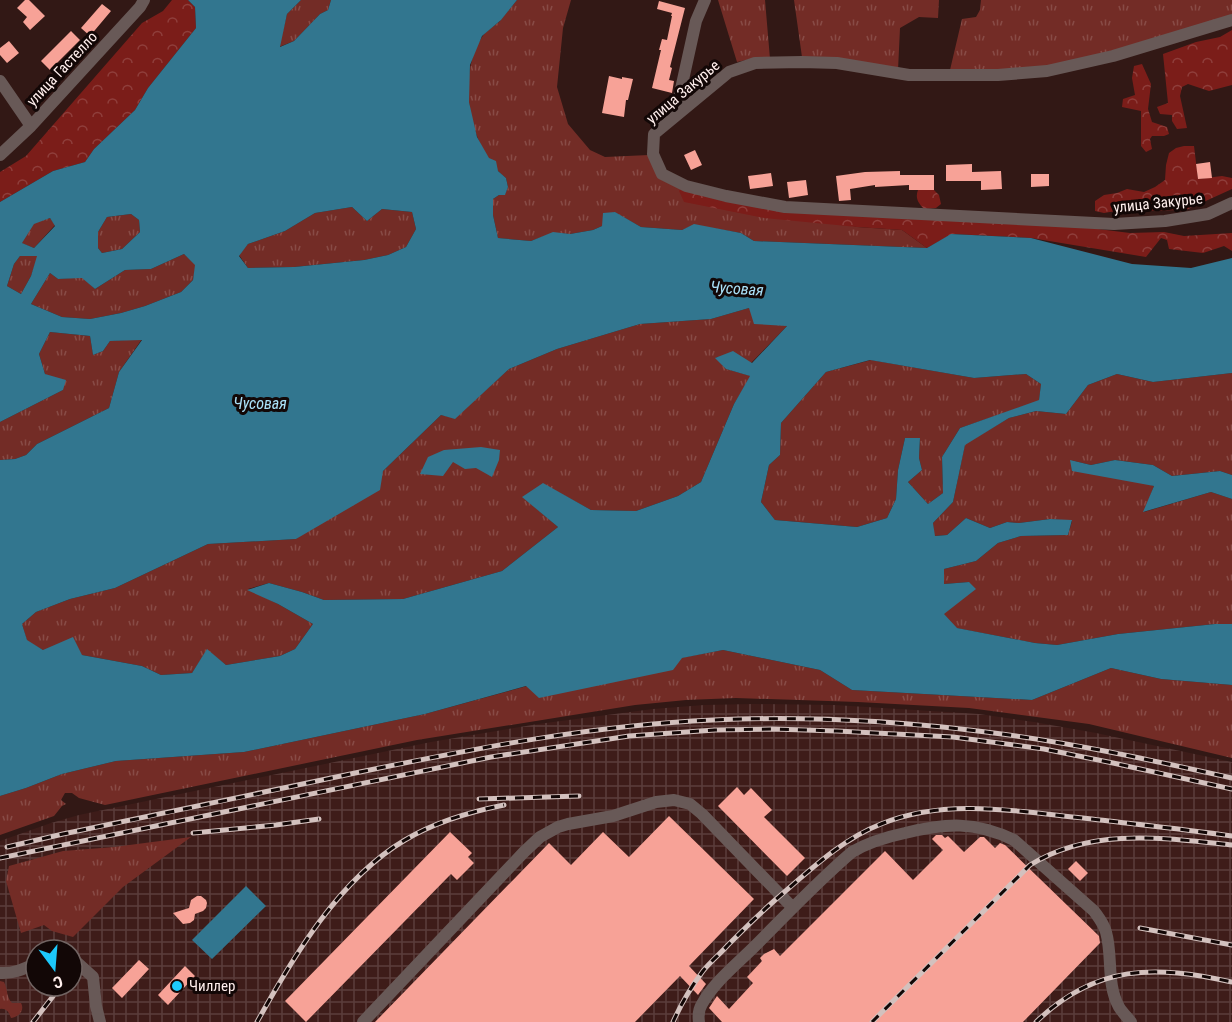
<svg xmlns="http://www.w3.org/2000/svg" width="1232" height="1022" viewBox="0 0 1232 1022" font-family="'Roboto Condensed',sans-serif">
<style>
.industrial{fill:url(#industrial-grid);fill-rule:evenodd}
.grass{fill:url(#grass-tufts)}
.forest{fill:url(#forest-crowns)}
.water{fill:#32768f;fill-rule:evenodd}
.building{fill:#f7a297}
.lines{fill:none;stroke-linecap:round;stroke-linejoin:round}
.minor{stroke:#685957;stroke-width:12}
.rail-casing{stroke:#d3c1be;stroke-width:5}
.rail{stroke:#120706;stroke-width:3;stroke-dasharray:9;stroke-linecap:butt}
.poi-dot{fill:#1dc9fc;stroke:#120706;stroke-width:2}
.labels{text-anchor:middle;stroke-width:6;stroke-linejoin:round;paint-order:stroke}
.street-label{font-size:15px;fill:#ffefed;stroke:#120706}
.poi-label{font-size:15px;fill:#ffefed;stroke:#120706;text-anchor:start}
.water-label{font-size:16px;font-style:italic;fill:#aae1f8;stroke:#120706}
</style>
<defs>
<pattern id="industrial-grid" width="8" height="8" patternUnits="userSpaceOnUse" patternTransform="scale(1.5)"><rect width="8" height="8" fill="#3e1c19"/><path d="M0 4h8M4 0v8" fill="none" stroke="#5b3d3b"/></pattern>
<pattern id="grass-tufts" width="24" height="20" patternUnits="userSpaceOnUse" patternTransform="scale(1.5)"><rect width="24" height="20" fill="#732c26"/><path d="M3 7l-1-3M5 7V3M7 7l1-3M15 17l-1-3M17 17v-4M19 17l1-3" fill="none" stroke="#884b46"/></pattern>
<pattern id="forest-crowns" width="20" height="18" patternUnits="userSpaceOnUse" patternTransform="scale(1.5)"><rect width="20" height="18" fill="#7b1d19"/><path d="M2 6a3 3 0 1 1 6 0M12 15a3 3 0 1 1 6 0" fill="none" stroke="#8f3e3b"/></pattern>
</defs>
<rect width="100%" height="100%" fill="#321815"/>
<!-- industrial -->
<path class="industrial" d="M754,704L834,705L979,714L1034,722L1096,733L1232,762V1022H0V841L51,823L79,815L431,742L538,724L653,709L704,705ZM36,950H72V986H36Z"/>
<!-- grass -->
<path class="grass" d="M301,0H331L328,10L320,14L294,41L279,47L287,14Z
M517,0H571L563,28L557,87L568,124L590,150L605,157L649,155L657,175L857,227L902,230L927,248L754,241L741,233L694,225L682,230L641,227L614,212L602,226L593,230L570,234L553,233L531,241L498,238L493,215V199L499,195L505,194L508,187L506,178C469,149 456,77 482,37C486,31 493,27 499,22C505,15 511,7 517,0Z
M718,0H765L770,59H751L737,62Z
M794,0H939L938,18L919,17L900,28L898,70L802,57Z
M981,0H1232V16L1051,69L950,70L962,19L976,17L980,10Z
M352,207L367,221L382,209L412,212L416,229L406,247L388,255L364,260L294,267L248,268L239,255L248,244L285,231L315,213Z
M131,214L139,220L140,232L122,249L102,253L98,248V232L107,217Z
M50,218L55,225L34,248L21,243L34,223Z
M184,254L196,265L193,280L181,292L145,306L121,313L90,319L62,317L31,304L50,273L58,279L82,277L95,289L125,270L151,269Z
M20,256H38L31,276L21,294L7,286L14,264Z
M749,308L787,326L751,363L716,357L726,369L751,376L734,404L701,482L678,496L636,511L591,510L543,484L523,497L558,527L502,571L403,599L324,600L302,592L269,583L248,589L278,604L313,624L295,649L280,656L226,665L207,650L192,673L161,675L142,666L82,655L43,650L27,641L22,624L36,612L70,599L115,588L208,544L296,539L383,471L441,415L455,418L509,369L557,349L640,324L711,319Z
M50,332L90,336L93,355L103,351L110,341L142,339L119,372L109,408L37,444L26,455L15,459L0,460V422L63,390L45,374L39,354Z
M871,360L974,378L1026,374L1041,384L1039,401L960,428L942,457L943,493L928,504L908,482L922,470L919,458L920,438H905L898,470L896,499L887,518L857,527L775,520L761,502L769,465L780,455L781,423L826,372Z
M1232,373V475L1220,471L1172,476L1153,465L1115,460L1091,465L1070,460L1154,486L1144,512L1211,492L1232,499V624H1215L1118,634L1057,645L1035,643L956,628L943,614L969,582L944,584V569L976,561L998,543L1021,536L1068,535L1072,521L1050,519L1019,523L1007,522L990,528L966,518L947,535L934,536L933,523L953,502L965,444L1009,418L1036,411L1066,414L1088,385L1117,374L1153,382Z
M723,650L820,670L852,690L1032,700L1111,668L1161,679L1232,685V758L1089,724L969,708L858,702L736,698L686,700L635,705L417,740L105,805L79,798L72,793H65L61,800L66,804L62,806L54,816L0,835V796L26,788L62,774L116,761L244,752L425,714L527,686Z
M191,837L123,887L73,937L52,931L44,925L21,933L6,881L9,866L63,851L114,847Z
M0,981L4,982C8,989 6,997 12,1003H21C25,1010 19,1017 11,1018C9,1013 7,1008 0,1009Z"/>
<!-- forest -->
<path class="forest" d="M172,0H188L195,7L196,28L148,88L135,110L94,149L85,162L53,171L0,202V172L26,156L142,23L163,11Z
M1232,30V85L1209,91L1188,84L1182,87L1180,96L1187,128L1177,129L1172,121V115L1160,114L1157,107L1168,103L1163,54L1196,42L1220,37Z
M1142,64L1151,84L1148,109L1152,122L1167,127L1169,134L1164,136H1152L1150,139L1152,149L1146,152L1141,146V111L1122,107L1123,99L1135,95L1132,78L1134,66Z
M1184,146H1194L1198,179L1222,176L1232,178V189L1186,210L1116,211L1104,213L1095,211V201L1104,195L1117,193L1127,189L1144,192L1155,187L1165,180L1166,165L1169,153L1176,148Z
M682,186L707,195L1074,226L1130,233L1164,232L1184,236L1232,233V251L1224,246L1203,253L1169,249L1167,240L1161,238L1146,257L1031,238L952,234L927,248L902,230L857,227L764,218L684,202L679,191Z
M918,190H934L939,195L941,204L936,208L924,209C918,203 915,198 918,190Z"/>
<!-- water -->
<path class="water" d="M188,0H301L287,14L280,47L294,41L320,14L328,10L331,0H517L501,20L482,36L470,65L469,102L477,137L489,158L496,161L498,171L506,178L508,187L505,195H499L493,199V215L498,238L531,241L553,232L570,234L593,230L602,226L603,213L615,212L641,227L682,230L694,224L741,233L754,241L927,248L951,234L1031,238L1132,264L1191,268L1232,258V373L1153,382L1117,374L1088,385L1066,414L1036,411L1009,418L965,445L953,502L933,523L935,536L947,535L966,518L990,528L1007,522L1019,523L1050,519L1072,520L1068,535L1021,536L998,543L976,561L944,569V584L969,582L976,589L944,614L957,628L1035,643L1057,645L1118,634L1215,624H1232V685L1161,679L1111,668L1032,700L852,690L820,670L723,650L682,658L673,670L539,698L526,686L425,714L244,752L116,761L62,774L26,788L0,796V460L15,459L26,455L37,444L109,408L119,372L142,340L110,341L103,351L93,355L90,336L50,332L39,354L45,374L66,380L63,390L0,422V202L53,171L85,162L94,149L135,110L148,88L196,28L195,7ZM352,207L367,221L382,209L412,212L416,229L406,247L388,255L364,260L294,267L248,268L239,256L248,244L285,231L315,213ZM131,214L139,220L140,232L122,249L102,253L98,248V232L107,217ZM50,218L55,226L34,248L22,243L34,224ZM184,254L195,265L193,280L181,292L145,306L121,313L90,319L62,317L31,304L50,273L58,279L82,278L95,289L125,270L151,269ZM20,256H37L31,276L21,294L7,286L14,264ZM749,308L754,324L787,326L752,363L733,351L715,358L726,369L750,376L734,404L701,482L678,496L636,511L591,510L543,483L522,497L558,527L502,571L403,599L324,600L302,592L269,583L247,590L278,604L313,624L295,649L280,656L226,665L207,649L192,673L161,675L142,666L82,655L73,637L43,650L27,640L22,624L36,612L70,599L115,588L208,544L296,539L380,490L383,471L441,415L455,419L509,369L557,349L640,324L711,319ZM870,360L974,378L1026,374L1041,384L1039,400L960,428L942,457L943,493L928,504L908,482L922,470L919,458L920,438H905L898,470L896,499L887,518L857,527L775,520L761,502L769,465L780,455L781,423L826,372Z
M481,447L500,450L499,460L492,477L476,468L465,469L453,462L443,476L420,474L428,457L444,450Z
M1070,460L1091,465L1115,460L1153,465L1172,476L1220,471L1232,475V499L1211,492L1143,512L1154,486L1072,471Z
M246,886L266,906L212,959L192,940Z"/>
<!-- building -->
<path class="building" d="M25,0H29L45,16L30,30L23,22L27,17L17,8Z
M659,1L685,8L670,67L672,68L669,80L674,81L672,93L652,88L661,50H659L662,39L667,40L672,16H671L672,13L657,9Z
M102,4L111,11L90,36L81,28Z
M71,31L80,40L50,70L41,61Z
M9,41L19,53L7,63L0,55V48Z
M609,76L622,79V77L633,79L628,100H626L624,117L602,113Z
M695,150L702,165L691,170L684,155Z
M1210,162L1212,178L1198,179L1196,164Z
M972,164V172L1001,171L1002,189L981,190V181H946V165Z
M900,171V175H934V190H909V185L875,187V185L850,189L851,200L839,201L836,176L865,172Z
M771,173L773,186L750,189L748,176Z
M1031,174H1049V186L1031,187Z
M806,180L808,195L789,198L787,182Z
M737,787L744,795L751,788L772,810L764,817L805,858L787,876L718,806Z
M669,816L754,899L689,966L706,984L698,995L680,976L635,1022H375L549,843L571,865L603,832L629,857Z
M450,832L472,853L468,857L474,863L457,880L451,874L306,1022L285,1001Z
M936,835H942L945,838L948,836L964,852L980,837H984L995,848L1000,843L1005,845L1099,936L1100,943L1023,1022H722L709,1008L717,996L729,1009L753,983L747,977L762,961L760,958L764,954L774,949L780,956L885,851L913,880L943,850L932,839Z
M1076,861L1088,873L1080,881L1068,869Z
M197,896H201L206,900L207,903L206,908L203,911L195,914L194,920L190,923L183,924L173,913L189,908L191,900Z
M139,960L149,969L122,998L112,988Z
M185,966L195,976L168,1005L158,995Z"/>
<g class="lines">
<!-- minor -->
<path class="minor" d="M1232,20L1113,56L1047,71L998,75H909L837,63L802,62L755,63L729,72L654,134L653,154L662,174L686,186L726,196L785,207L1114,224L1165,221L1208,214L1232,203
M0,81L31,126
M675,116L696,21L705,0
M0,155L31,126L140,7L144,0
M72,958L93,977L96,1006L100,1022
M0,973C13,974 24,969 36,963
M363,1022L524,852L540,837L558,827L568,824L613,816L656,802L674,800L690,804L702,814L793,908
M699,1022C698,1015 698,1010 702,1004C714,982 737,964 755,946C787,914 818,881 852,852C869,842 886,837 905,833C946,823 975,821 1014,840L1094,911C1099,918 1104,924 1106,932C1113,957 1106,983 1119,1007C1122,1012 1127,1017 1131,1022"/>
<defs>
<path id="rail" d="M479,799L579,796
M193,833L276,825L319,819
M7,847L63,834C162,814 261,793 360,772C477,748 594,725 713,720C802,716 898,721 986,732C1069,742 1151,760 1232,778
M0,858L491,757L629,736L715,730L772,729L837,731L953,737L1044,749L1113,763L1232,789
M1140,928L1232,945
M33,1022L61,986
M257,1022C293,957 339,879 405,840C435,822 469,812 504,805
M673,1022C681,1004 691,987 703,971C710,962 720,954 728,945C743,930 758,915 774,901C807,873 840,840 881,824C945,798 1016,811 1083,818C1133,824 1182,829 1232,836
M872,1022L1030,865C1091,827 1164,838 1232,845
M1036,1022C1096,964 1155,965 1232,982"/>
</defs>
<!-- rail casing -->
<use href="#rail" class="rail-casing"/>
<!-- rail -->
<use href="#rail" class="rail"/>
</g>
<!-- markers -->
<circle class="poi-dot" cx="177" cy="986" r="6"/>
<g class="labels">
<!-- street labels -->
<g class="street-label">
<text transform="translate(62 69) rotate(-47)" y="5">улица Гастелло</text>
<text transform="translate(683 92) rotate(-40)" y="5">улица Закурье</text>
<text transform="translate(1158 203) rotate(-6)" y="5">улица Закурье</text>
</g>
<!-- poi labels -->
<g class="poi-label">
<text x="189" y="991">Чиллер</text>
</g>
<!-- water labels -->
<g class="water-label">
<text transform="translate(737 288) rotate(4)" y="6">Чусовая</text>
<text x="260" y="409">Чусовая</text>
</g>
</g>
<!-- north arrow -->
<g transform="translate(54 968) rotate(164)"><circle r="28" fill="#120706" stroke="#716462" stroke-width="1.5"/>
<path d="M0-4.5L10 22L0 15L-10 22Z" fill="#1dc9fc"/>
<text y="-9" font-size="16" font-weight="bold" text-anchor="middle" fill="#ffefed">С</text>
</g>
</svg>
